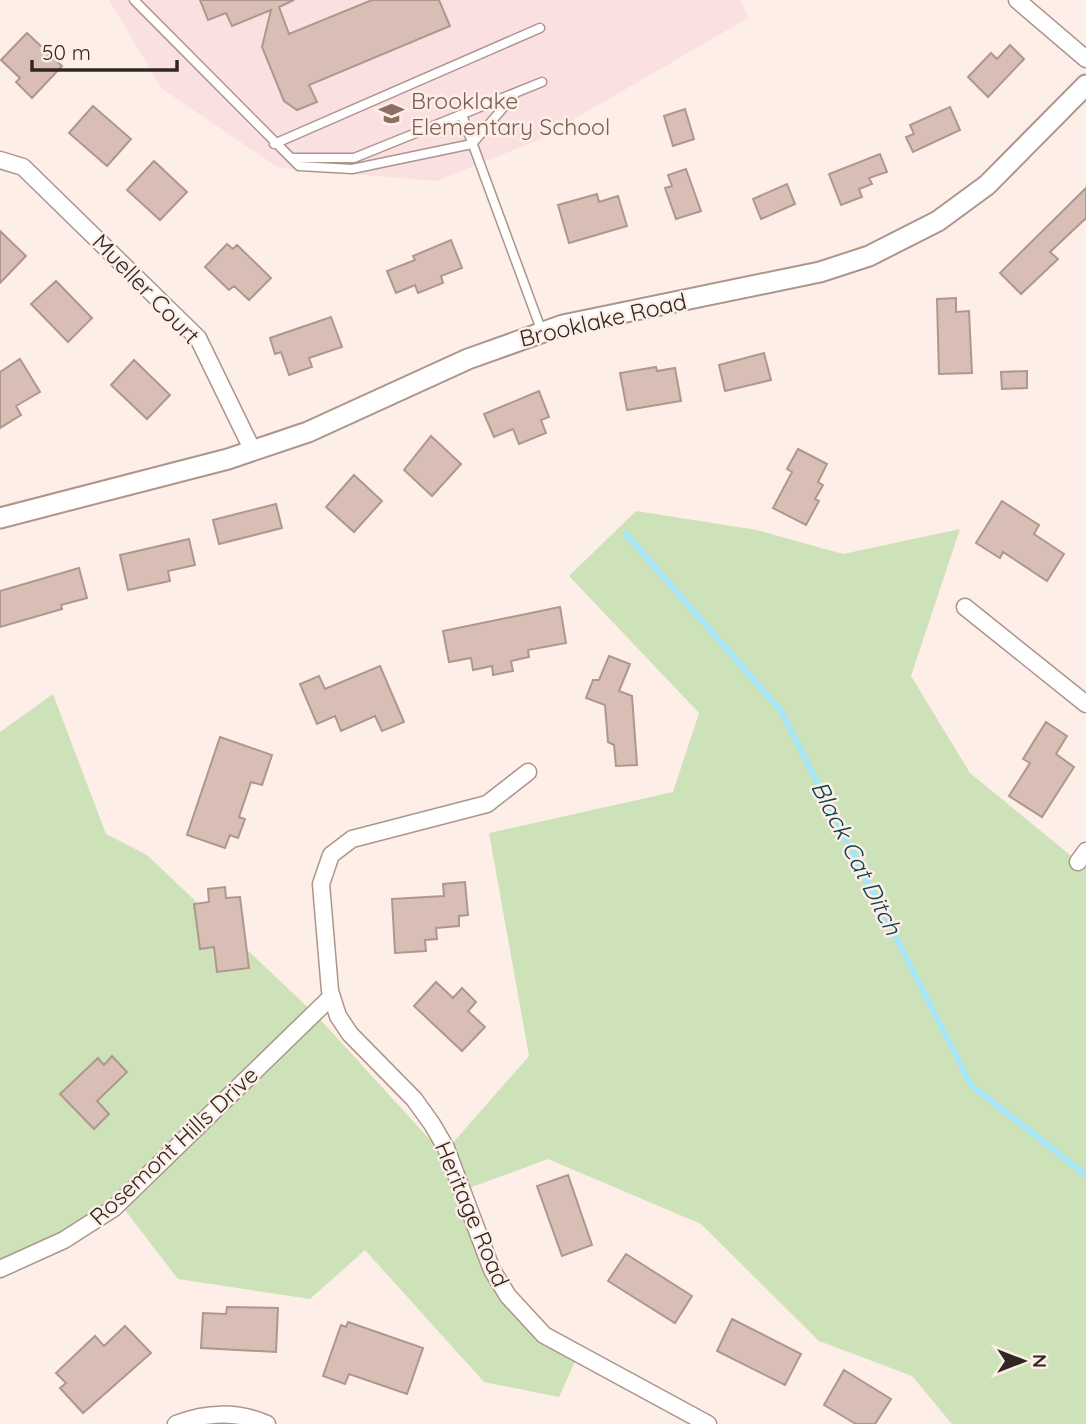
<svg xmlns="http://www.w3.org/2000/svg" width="1086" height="1424" viewBox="0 0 1086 1424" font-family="Quicksand,sans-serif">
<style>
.education{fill:#fbe0e1}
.green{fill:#cee2ba}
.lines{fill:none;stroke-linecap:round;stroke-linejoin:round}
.stream{stroke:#a7e6f8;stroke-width:6}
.building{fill:#d8beb5;stroke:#af978e;stroke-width:2}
.service-casing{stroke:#ac968a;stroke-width:11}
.minor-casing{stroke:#ac968a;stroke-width:19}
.tertiary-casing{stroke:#ac968a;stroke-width:23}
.service{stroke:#fff;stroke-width:8}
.minor{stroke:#fff;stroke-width:16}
.tertiary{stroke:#fff;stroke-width:19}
.labels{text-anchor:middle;stroke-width:5;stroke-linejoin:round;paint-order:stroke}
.education-label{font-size:23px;fill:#785e54;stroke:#fdeee7;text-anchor:start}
.street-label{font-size:23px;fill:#302723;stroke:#fdeee7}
.water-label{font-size:24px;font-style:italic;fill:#0a4450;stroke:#fdeee7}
</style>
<rect width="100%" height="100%" fill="#fdeee7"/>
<!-- education -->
<path class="education" d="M109,0H740L748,18L538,140L437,181L279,168L162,89Z"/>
<!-- green -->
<path class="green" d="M636,511L757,530L843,554L960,529L911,676L970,773L1086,868V1424H952L912,1376L819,1341L701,1224L548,1159L461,1191L511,1304L577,1357L559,1397L484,1382L365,1250L310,1299L178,1279L121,1205L0,1268V732L53,694L106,834L147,855L318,1017L443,1154L529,1056L489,833L673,792L699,713L569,576Z"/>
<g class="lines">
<!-- stream -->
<path class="stream" d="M626,534L781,711L971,1085L1086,1175"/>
</g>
<!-- building -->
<path class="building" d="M200,0H294L279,7L289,34L372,0H439L450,26L309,85L317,102L297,110L284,101L262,47L271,10L232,26L226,13L208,20Z
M27,33L62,66L32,98L16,82L20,78L1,60Z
M1010,45L1024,59L988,97L968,77L991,53L997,59Z
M93,106L131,139L107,166L69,133Z
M950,107L960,130L913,152L906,137L914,134L910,125Z
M685,109L694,139L673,146L664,116Z
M880,154L887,172L869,178L872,184L859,189L862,197L841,205L829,174Z
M154,161L187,192L160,220L127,190Z
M686,169L701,211L676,219L665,188L672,186L668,175Z
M787,184L795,204L761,219L753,199Z
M1086,188V218L1050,252L1058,259L1021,294L1000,273Z
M597,194L599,202L618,196L627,226L569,243L558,205Z
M0,231L26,256L0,283Z
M451,240L462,268L441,276L443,283L418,293L415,285L396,293L387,271L415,260L413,256Z
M227,244L233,249L237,245L271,278L249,300L234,286L229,290L205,267Z
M56,281L92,318L68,342L31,304Z
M956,298V312L969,311L972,373L939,374L937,299Z
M331,317L342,347L309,358L312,367L289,375L281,352L275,354L270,338Z
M764,353L771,380L725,391L719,365Z
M20,359L40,392L16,406L21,415L0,428V372Z
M134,360L170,395L147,419L111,385Z
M656,367L657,371L675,368L681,401L627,410L620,373Z
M1027,371V388L1002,389L1001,372Z
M539,391L549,417L541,420L546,433L519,444L513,429L494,437L484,414Z
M431,436L461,464L432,496L404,470Z
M798,449L827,464L818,482L823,485L815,499L819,501L806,525L773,508L792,472L787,469Z
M354,475L382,501L354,532L326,507Z
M1002,501L1039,525L1034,534L1064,554L1047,581L1003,552L1000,558L976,543Z
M276,504L282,528L219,544L213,520Z
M189,539L195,565L168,571L170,581L128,590L120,555Z
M79,568L87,598L61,605L62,609L0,627V591Z
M560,607L566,643L528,650L529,657L511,661L513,671L493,675L492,666L473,670L471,658L449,662L443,631Z
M609,656L630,664L619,691L632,696L637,765L616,766L614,745L608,742L605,705L586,698L593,680H599Z
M380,666L404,722L382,731L375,716L341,731L335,716L317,724L300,684L319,676L325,689Z
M1046,722L1067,736L1056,754L1074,767L1042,817L1009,796L1030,763L1023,759Z
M220,737L272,755L262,785L251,782L239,817L245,819L238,838L230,835L225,848L187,835Z
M465,882L468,915L459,916V926L436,928L437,939L425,940L426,951L395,953L392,899L444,896L443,884Z
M225,887L226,898L240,897L249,968L217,972L214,947L200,949L194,904L209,902L208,889Z
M436,982L453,998L462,988L476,1002L468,1011L485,1027L462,1051L414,1006Z
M112,1056L127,1072L97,1101L109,1114L94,1129L60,1094L98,1058L104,1065Z
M568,1175L592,1245L562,1256L537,1186Z
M626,1254L692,1296L675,1323L608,1281Z
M227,1307L278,1308L276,1352L201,1348L203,1313L226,1314Z
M732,1319L801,1354L785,1385L717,1351Z
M348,1322L423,1348L407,1394L349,1374L345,1384L323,1376L341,1325L346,1327Z
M125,1326L151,1353L83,1413L60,1388L66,1383L56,1373L95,1336L104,1346Z
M844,1370L891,1399L875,1424H856L824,1405Z"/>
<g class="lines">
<defs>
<path id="service" d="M134,0L299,166L352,169L472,144L515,94
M462,115L542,332
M274,144L540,28
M293,158H354L542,82"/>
<path id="minor" d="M1017,0L1086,59
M0,160L23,167L198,338L253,451
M965,607L1086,704
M528,772L487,804L352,839L331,855L321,884L330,991L338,1016L350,1034L414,1099L432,1124L446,1148L492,1270L508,1296L544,1335L708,1424
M1078,862L1086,851
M0,1269L64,1240L114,1208L331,997
M176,1424C206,1412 238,1411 267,1424"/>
<path id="tertiary" d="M0,518L228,459L308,432L468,359L563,325L820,272L869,256L938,221L987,185L1086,85"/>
</defs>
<!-- service casing -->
<use href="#service" class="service-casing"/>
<!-- minor casing -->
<use href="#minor" class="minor-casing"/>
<!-- tertiary casing -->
<use href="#tertiary" class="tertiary-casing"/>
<!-- service -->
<use href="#service" class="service"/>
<!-- minor -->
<use href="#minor" class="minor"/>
<!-- tertiary -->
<use href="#tertiary" class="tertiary"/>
</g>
<!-- icons -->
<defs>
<symbol id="school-bare" viewBox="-9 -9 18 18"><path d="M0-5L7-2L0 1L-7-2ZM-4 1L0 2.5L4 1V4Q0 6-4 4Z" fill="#8d6e63" stroke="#fdeee7" stroke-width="2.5" paint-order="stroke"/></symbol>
</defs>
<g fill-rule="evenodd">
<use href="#school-bare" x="374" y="96" width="35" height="35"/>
</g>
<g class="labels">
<!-- education labels -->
<g class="education-label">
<text x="411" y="109">Brooklake<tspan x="411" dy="26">Elementary School</tspan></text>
</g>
<!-- street labels -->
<g class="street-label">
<text transform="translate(146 289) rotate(46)" y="8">Mueller Court</text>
<text transform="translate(603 320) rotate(-13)" y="8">Brooklake Road</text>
<text transform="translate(174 1146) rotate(-43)" y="8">Rosemont Hills Drive</text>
<text transform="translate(472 1214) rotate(67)" y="8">Heritage Road</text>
</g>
<!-- water labels -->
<g class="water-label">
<text transform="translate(856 858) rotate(63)" y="8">Black Cat Ditch</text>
</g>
</g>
<!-- north arrow -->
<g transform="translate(1023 1361) rotate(90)" stroke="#fdeee7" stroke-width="5" paint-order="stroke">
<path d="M0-5L12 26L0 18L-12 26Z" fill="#302723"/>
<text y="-10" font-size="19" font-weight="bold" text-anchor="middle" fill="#302723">N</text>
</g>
<!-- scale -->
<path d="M32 60v10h145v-10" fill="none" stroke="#302723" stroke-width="3.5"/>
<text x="42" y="60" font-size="21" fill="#302723" stroke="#fdeee7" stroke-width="5" paint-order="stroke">50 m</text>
</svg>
